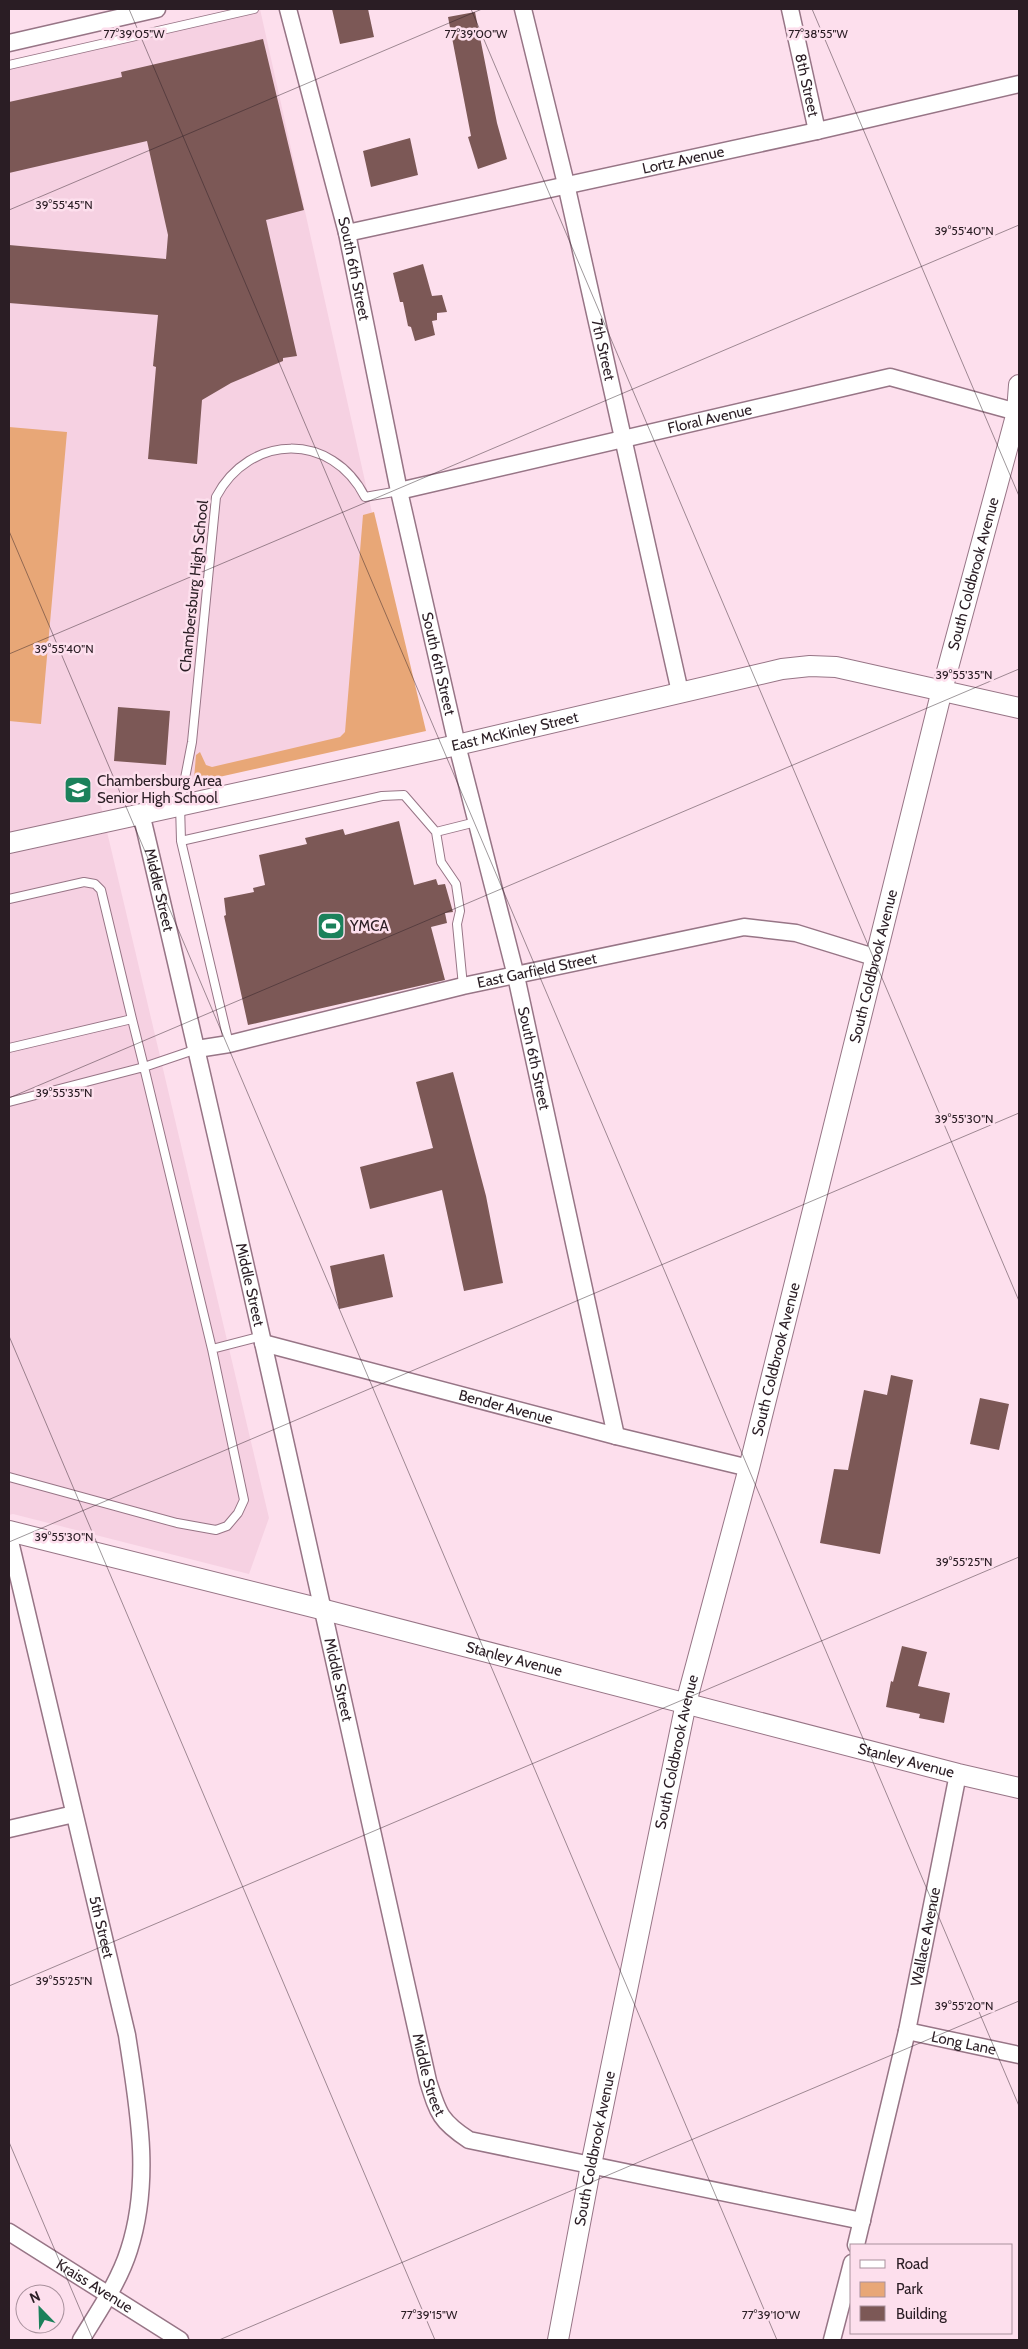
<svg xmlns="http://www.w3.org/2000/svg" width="1028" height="2349" viewBox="0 0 1028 2349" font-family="Cabin,sans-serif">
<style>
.built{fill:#f6d1e2}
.green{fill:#e8a777}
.building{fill:#7c5856}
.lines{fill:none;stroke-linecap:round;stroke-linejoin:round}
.service-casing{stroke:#977586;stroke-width:10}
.minor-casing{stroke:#977586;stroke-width:19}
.tertiary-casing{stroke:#977586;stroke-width:22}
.service{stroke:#fff;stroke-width:8}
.minor{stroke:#fff;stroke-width:16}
.tertiary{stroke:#fff;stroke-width:20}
.ticks{fill:none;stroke:#2a1d24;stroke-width:1;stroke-opacity:0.45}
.labels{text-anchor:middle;stroke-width:5;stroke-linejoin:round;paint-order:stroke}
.street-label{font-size:15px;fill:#2a1d24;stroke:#fddfed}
.poi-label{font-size:15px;fill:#2a1d24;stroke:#fddfed;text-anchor:start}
.ticks-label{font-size:12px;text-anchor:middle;fill:#2a1d24;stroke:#fddfed;stroke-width:5;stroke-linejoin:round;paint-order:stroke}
</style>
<rect width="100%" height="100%" fill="#fddfed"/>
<!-- built -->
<path class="built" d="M252,9H260L419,724L100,802L269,1518L249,1574L13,1514L9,1515V62Z"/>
<!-- green -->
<path class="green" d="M9,427L67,432L41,724L9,721Z
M374,512L426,731L201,781L194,779L196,755L200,752L206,765L212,767L340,737L345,732L363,515Z"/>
<!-- building -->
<path class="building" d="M332,9H368L374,37L340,44Z
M475,12L497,123L507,159L478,169L468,137L471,136L448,17Z
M263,39L304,210L266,220L297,356L283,358V361L231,383L202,400L197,464L148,459L156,367L153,366L158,315L9,303V245L166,259L168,235L147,141L9,173V102L122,77L121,72Z
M410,138L418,175L371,187L363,151Z
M423,264L432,296L442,295L447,312L437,313V320L432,321L435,335L415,341L411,327L408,326L403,302H400L393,273Z
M118,707L170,711L166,765L114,761Z
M399,821L414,885L436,879L438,885L445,884L453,912L445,913L447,923L431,927L445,980L248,1025L224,916L226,915L224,898L254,892L253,888L265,885L259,855L307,844L305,838L343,829L345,835Z
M453,1072L486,1196L503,1283L464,1291L442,1190L370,1209L360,1167L433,1148L416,1082Z
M384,1254L393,1297L339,1309L330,1266Z
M891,1375L913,1380L880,1554L820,1543L834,1469L848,1470L864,1390L887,1395Z
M980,1398L1009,1404L999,1450L970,1444Z
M902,1646L927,1652L918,1686L950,1693L944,1723L919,1718L920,1714L886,1707L891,1681L893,1682Z"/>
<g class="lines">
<defs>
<path id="service" d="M9,65L254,9
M436,832L441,862L456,884L460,911L457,924L463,986
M181,841L382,796L404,795L436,832L476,822
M9,899L84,882L95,884L101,890L132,1019
M229,1044L181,841L180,804L192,742L216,497C250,433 332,432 365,497L399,491
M9,1048L132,1019L144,1067L9,1102
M212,1349L262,1336
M9,1477L177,1523L216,1530L227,1526L238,1513L244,1500L212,1349L144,1067L197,1049"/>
<g id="minor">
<path id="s1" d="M288,9L347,233L399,491L457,745L516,976L616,1436"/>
<path id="s2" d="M523,9L566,184L680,692"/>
<path id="s3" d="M790,9L817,131"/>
<path d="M9,43L157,9"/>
<path id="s4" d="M347,233L817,131L1019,84"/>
<path id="s5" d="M399,491L890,377L1017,412"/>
<path id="s6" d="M141,813C241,1235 333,1658 428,2081C438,2113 440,2121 469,2140L862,2221"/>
<path id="s7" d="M197,1049L229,1044L463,986L744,927L796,933L877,958"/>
<path id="s8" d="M263,1343L616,1436L749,1468"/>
<path id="s9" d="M9,1537L127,2035C138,2107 152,2179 129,2250C119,2282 98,2312 81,2340"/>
<path d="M9,1829L74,1814"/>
<path id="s10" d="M907,2031L1019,2055"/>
<path id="s11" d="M9,2232L180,2340"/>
<path id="s12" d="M856,2245L907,2031L958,1774"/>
<path d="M832,2340L852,2263"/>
</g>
<g id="tertiary">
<path id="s13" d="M9,843L457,745L782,669L810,666L836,667L1019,708"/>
<path id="s14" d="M9,1531L321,1609L958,1774L1019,1788"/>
<path id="s15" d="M558,2340L591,2165L686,1703L749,1468L942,690L1017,412L1019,385"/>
</g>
</defs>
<!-- service casing -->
<use href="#service" class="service-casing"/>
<!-- minor casing -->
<use href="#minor" class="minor-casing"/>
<!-- tertiary casing -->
<use href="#tertiary" class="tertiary-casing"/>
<!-- service -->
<use href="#service" class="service"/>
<!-- minor -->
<use href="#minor" class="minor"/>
<!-- tertiary -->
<use href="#tertiary" class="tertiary"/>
</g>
<!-- ticks -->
<path class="ticks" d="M129,9L1019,2106M471,9L1019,1301M812,9L1019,496M9,210L482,9M9,531L777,2340M9,654L1019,225M9,1098L1019,669M9,1336L435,2340M9,1542L1019,1113M9,1986L1019,1557M9,2142L93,2340M219,2340L1019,2001"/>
<!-- icons -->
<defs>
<symbol id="school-square" viewBox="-11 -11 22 22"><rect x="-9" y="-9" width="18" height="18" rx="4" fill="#1b815b" stroke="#fddfed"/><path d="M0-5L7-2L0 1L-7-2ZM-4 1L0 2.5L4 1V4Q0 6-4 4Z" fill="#fff"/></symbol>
<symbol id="stadium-square" viewBox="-11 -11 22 22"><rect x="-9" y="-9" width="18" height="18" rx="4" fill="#1b815b" stroke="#fddfed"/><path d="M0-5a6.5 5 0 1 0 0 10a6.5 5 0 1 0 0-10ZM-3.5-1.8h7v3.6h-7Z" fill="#fff"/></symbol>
</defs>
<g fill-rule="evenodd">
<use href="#school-square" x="62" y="774" width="32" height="32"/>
<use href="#stadium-square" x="315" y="910" width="32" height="32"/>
</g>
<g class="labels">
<!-- street labels -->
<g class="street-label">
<text dy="5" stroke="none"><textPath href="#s3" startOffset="78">8th Street</textPath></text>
<text dy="5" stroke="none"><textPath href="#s4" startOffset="344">Lortz Avenue</textPath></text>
<text dy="5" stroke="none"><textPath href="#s1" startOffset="268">South 6th Street</textPath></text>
<text dy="5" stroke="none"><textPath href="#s2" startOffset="350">7th Street</textPath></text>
<text dy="5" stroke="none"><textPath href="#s5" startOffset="319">Floral Avenue</textPath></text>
<text dy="5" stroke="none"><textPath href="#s15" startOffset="1815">South Coldbrook Avenue</textPath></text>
<text transform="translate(194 586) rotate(-84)" y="5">Chambersburg High School</text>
<text dy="5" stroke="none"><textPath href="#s1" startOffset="672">South 6th Street</textPath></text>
<text dy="5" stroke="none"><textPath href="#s13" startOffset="518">East McKinley Street</textPath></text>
<text dy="5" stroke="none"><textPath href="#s6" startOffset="79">Middle Street</textPath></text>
<text dy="5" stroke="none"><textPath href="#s15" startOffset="1410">South Coldbrook Avenue</textPath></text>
<text dy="5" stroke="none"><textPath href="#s7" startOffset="349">East Garfield Street</textPath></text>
<text dy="5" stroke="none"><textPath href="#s1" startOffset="1078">South 6th Street</textPath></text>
<text dy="5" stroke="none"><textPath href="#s6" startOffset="484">Middle Street</textPath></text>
<text dy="5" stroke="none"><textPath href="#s15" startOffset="1005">South Coldbrook Avenue</textPath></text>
<text dy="5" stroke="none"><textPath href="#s8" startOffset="251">Bender Avenue</textPath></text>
<text dy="5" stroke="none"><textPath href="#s14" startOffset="521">Stanley Avenue</textPath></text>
<text dy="5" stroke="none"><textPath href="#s6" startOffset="889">Middle Street</textPath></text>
<text dy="5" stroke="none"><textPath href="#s15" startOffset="600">South Coldbrook Avenue</textPath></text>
<text dy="5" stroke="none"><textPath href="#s14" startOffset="926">Stanley Avenue</textPath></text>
<text dy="5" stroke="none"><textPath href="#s9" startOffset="401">5th Street</textPath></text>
<text dy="5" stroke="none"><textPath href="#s12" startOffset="316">Wallace Avenue</textPath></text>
<text dy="5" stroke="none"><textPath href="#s10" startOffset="58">Long Lane</textPath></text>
<text dy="5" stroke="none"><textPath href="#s6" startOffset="1294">Middle Street</textPath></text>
<text dy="5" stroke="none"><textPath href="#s15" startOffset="195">South Coldbrook Avenue</textPath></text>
<text dy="5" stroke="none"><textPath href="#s11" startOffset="101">Kraiss Avenue</textPath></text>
</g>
<!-- poi labels -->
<g class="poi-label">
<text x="97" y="786">Chambersburg Area<tspan x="97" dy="17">Senior High School</tspan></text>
<text x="350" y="931">YMCA</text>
</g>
</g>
<g class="ticks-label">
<text x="134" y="38">77°39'05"W</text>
<text x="476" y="38">77°39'00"W</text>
<text x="818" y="38">77°38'55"W</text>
<text x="64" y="209">39°55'45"N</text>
<text x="964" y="235">39°55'40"N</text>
<text x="64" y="653">39°55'40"N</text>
<text x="964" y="679">39°55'35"N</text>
<text x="64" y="1097">39°55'35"N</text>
<text x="964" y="1123">39°55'30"N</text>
<text x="64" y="1541">39°55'30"N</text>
<text x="964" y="1566">39°55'25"N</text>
<text x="64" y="1985">39°55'25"N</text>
<text x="964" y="2010">39°55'20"N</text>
<text x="429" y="2319">77°39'15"W</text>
<text x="771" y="2319">77°39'10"W</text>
</g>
<!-- border -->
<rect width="1028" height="2349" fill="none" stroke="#2a1d24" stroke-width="20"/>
<!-- legend -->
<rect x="850" y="2244" width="162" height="90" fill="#fddfed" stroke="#a9919d"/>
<rect x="860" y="2260" width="25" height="8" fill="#ffffff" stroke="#a9919d"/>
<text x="896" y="2269" font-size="15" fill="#2a1d24">Road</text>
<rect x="860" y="2282" width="25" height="15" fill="#e8a777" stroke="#a9919d"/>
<text x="896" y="2294" font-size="15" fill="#2a1d24">Park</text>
<rect x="860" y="2306" width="25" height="15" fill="#7c5856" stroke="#a9919d"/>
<text x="896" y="2319" font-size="15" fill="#2a1d24">Building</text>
<!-- north arrow -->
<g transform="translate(40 2309) rotate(337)"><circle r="24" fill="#fddfed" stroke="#a9919d"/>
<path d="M0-4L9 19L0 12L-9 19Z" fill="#1b815b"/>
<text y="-8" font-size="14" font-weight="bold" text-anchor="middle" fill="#2a1d24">N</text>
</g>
</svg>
